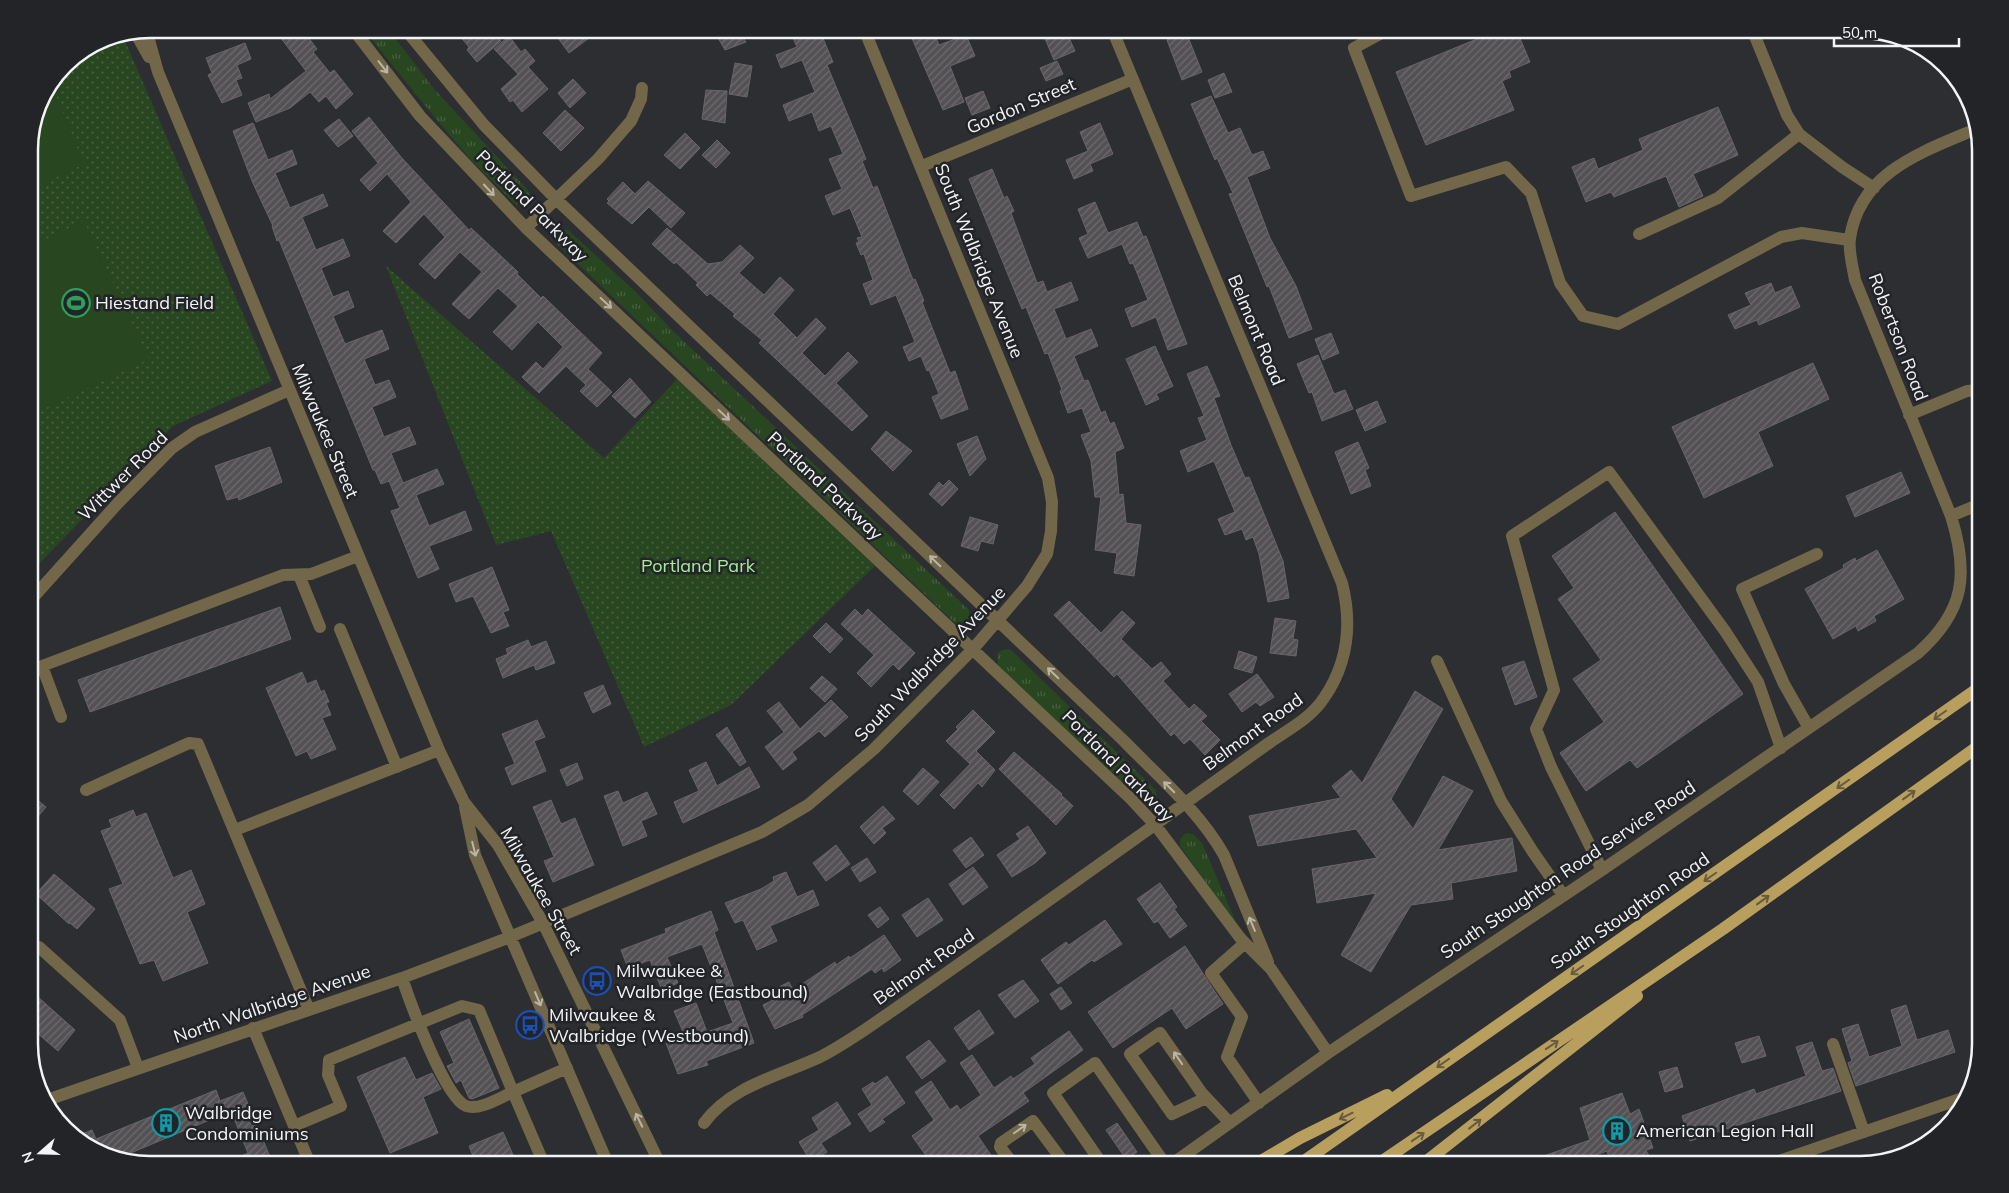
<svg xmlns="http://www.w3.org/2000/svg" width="2009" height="1193" viewBox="0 0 2009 1193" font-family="Mulish,sans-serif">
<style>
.grass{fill:url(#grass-tufts)}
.park{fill:url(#park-dots)}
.pitch{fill:#284620}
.building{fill:url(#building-hatch);stroke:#686568}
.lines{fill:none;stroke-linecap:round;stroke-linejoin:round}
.minor{stroke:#736749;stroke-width:12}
.major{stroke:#b99f5e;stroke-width:12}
.oneway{stroke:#b9b5a8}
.oneway2{stroke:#665b40}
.labels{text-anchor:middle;stroke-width:5;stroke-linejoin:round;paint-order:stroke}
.street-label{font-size:18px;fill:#f2f4f6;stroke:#222427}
.poi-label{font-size:18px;fill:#f2f4f6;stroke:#222427;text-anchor:start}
.park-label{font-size:18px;fill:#a7ec95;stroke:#222427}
.rim{fill:none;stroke:#f2f4f6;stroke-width:2.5}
</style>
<defs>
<pattern id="grass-tufts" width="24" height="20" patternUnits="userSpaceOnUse" patternTransform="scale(1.25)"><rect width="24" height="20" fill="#284620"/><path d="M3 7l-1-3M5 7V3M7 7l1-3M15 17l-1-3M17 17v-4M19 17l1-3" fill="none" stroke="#486141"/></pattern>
<pattern id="park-dots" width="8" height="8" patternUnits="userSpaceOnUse" patternTransform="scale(1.25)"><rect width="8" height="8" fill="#284620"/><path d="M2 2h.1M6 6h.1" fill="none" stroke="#486141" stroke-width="1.8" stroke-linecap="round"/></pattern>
<pattern id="building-hatch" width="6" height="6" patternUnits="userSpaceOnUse" patternTransform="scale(1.25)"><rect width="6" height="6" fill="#545154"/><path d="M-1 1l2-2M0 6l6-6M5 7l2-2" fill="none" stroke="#6d6b6d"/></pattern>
</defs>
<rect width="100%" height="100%" fill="#2c2e31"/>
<!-- grass -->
<path class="grass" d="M363,29H388L435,90L527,189L531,196L530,201L519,206L514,203L471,160L436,119Z
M560,230H568L637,293L672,330L969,610V622L964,626L956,624L557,244L556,236Z
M1010,649L1156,790L1157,802L1151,805L1145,804L998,665L997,653L1002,650Z
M1186,833L1193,834L1202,843L1238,927L1180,846V839Z"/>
<!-- park -->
<path class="park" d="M122,34L272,381L173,426L29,574V142L38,103L64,64L103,38Z
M386,266L604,458L677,379L875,566L731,705L644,747L551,531L496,545Z"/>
<!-- pitch -->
<path class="pitch" d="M51,83L84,164L29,190V142L38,103Z
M84,221L149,359L29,416V247Z"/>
<!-- building -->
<path class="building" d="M274,29H302L317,49L313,52L330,73L334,70L353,94L336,109L326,96L319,102L310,92L290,108L256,122L248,103L269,94L270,99L306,71Z
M468,29H492L501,41L477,62L467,50L469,47L459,35Z
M562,29H601L569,53L555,34Z
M713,29H737L746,42L725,50Z
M789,29H819L833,62L827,65L866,159L862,161L873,188L877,186L913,280L915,279L924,301L922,302L950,373L955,371L968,409L941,419L932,397L939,394L929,370L927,371L921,356L909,361L903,347L915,342L896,295L871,305L863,284L873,280L864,254L861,255L856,243L859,242L857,238L862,237L850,208L833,215L825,196L842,189L829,159L843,154L831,126L819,131L812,112L789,121L783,105L815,92L802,60L781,68L776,55L797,47Z
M932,29L939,45L966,35L975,56L950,66L964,102L943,110L911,36Z
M1041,29H1065L1075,51L1054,60Z
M1476,29H1516L1530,62L1509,71L1511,77L1502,81L1514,110L1426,145L1396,72L1477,39Z
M1186,32L1202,72L1182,80L1167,40Z
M509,36L521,52L525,49L535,61L528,67L548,89L522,112L513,100L510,102L501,89L518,74L494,49Z
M245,43L251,59L237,65L242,78L236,80L242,95L222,103L208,75L212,73L206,58Z
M1057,61L1063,74L1046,81L1040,68Z
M735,63L752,66L747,97L729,94Z
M1224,73L1232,92L1215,98L1208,80Z
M573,79L586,93L570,108L558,93Z
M706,90L727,91L725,123L702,119Z
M983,91L990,108L972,115L965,98Z
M1211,96L1228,133L1240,128L1252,155L1263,151L1270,168L1247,177L1270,238L1296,286L1312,329L1289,338L1269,286L1267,287L1229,194L1233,193L1217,158L1215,160L1191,104Z
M1718,107L1738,155L1693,174L1703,196L1679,207L1666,176L1614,197L1611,192L1586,202L1572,167L1594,158L1598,169L1643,150L1639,139Z
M565,110L584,128L561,151L543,133Z
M369,117L401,157L469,230L471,228L518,272L517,274L541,298L543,296L602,353L588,369L612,392L597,407L580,391L586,385L566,366L539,393L522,377L536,362L543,369L563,347L538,322L512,350L493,332L518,306L498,288L469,319L452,304L482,272L460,252L435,279L419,264L445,237L424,214L396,243L383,231L411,202L387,174L370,191L360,180L378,163L352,131Z
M339,119L353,136L338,147L324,130Z
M253,123L268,160L292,150L297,164L275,173L290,208L323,194L328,206L302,217L316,250L343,239L350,256L321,268L333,297L348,291L354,307L333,316L345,344L382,330L389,349L364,359L375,385L389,380L396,397L372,407L384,437L409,427L416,444L391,453L403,483L437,469L444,484L416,495L429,526L465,511L472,530L429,546L439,569L418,578L391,511L400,508L389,481L381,484L375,470H373L279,240L277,241L272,226H273L252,181L233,131Z
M1100,123L1113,154L1090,164L1093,171L1074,179L1066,160L1088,151L1080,132Z
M685,133L700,148L680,169L664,155Z
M717,140L730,153L716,168L702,155Z
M992,169L1004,198L1007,196L1014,211L1011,213L1037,283L1043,281L1047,292L1071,282L1078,300L1054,309L1066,339L1091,329L1098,346L1074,356L1084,381L1088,380L1101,413L1105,411L1110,424L1114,422L1124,448L1115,452L1119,495L1123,494L1126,523L1141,525L1134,576L1114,573L1117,553L1095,550L1101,497H1095L1091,461L1081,435L1091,432L1082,408L1068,413L1060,391L1062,390L1048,353L1045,354L1026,307L1022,309L969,179Z
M648,181L685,213L671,228L649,207L632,224L607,203L609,201L607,199L623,182L635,194Z
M1095,202L1108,233L1137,222L1143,237L1146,236L1187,344L1168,350L1156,317L1132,327L1125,309L1148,300L1133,263L1130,264L1122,244L1088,258L1079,238L1088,234L1078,209Z
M667,228L708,264L722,262L740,245L754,258L739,273L764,295L780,277L794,290L773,314L797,338L816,318L826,328L802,353L825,376L848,352L858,362L836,383L868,416L852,431L759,343L762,340L733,316L735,314L710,293L707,296L696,285L698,283L676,262L674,264L652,244Z
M1771,283L1775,293L1791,286L1800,307L1759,325L1757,320L1735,329L1728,315L1751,305L1745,293Z
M1331,333L1339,353L1323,360L1315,339Z
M1155,346L1173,386L1156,394L1159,399L1146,405L1126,359Z
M1318,355L1334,394L1345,390L1353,409L1322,421L1312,392L1309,393L1297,364Z
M1813,363L1829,399L1758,432L1773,466L1704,498L1672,427Z
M1207,366L1220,396L1214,398L1231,445L1245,478L1249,477L1283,561L1289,598L1268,602L1259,554L1253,537L1246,540L1242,529L1225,535L1218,519L1235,512L1214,461L1188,472L1180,451L1207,440L1198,418L1204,416L1187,374Z
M630,378L651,402L635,418L612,396Z
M1377,401L1386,422L1365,431L1356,410Z
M886,431L912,451L893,471L871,449Z
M977,436L986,459L970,476L957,444Z
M1358,442L1369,468L1365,470L1371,486L1351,494L1335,452Z
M270,447L282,482L239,500L238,497L227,500L215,466Z
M1901,472L1910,493L1855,517L1846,496Z
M949,480L958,489L942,506L929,494L939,482L943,486Z
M1615,512L1743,694L1637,768L1630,760L1586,791L1560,753L1604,722L1573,679L1601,660L1558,599L1574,588L1552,556Z
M970,517L998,525L993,544L981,541L978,551L961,546Z
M1877,550L1904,599L1874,616L1876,621L1858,631L1856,626L1833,639L1805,589L1844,568L1843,565L1855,558L1856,561Z
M492,567L509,610L503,612L509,626L491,633L473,596L456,602L449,584Z
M1069,601L1101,633L1122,611L1135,623L1121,639L1152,669L1161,662L1171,674L1163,681L1189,709L1194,704L1207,716L1201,721L1220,740L1205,755L1190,739L1184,744L1174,733L1171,736L1117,674L1114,677L1054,615Z
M280,607L291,639L90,712L78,680Z
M855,609L862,616L868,609L915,653L899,670L893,664L871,687L857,673L874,655L841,624Z
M1275,618L1296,621L1293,639L1298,640L1296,656L1270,653Z
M826,623L843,639L830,653L813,636Z
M528,640L531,647L546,641L555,663L536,670L534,665L503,678L496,659L508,654L506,649Z
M1239,651L1257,657L1252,673L1234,668Z
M1524,661L1537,697L1515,705L1502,668Z
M302,672L307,684L316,680L321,692L324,690L329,702L326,703L331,715L322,718L336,749L311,759L307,751L296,756L266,688Z
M1257,674L1274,697L1260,706L1256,702L1242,712L1229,694Z
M822,676L837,689L825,702L810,688Z
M603,685L611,704L593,713L584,693Z
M1415,691L1443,709L1391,799L1413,829L1443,776L1473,791L1438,850L1512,838L1517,871L1451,883L1453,899L1411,905L1371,972L1341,955L1376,893L1317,903L1312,869L1377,858L1356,829L1258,846L1249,816L1341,798L1332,786L1351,770L1362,783Z
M831,700L848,717L825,737L819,731L792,752L797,759L783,770L765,747L784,732L767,711L779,702L800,729Z
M973,710L995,732L976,751L995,770L982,787L978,783L954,809L940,795L970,764L946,741L958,729L956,727Z
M537,720L545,737L534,741L546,771L512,785L505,768L515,764L502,734Z
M727,727L746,762L740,766L716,735Z
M1014,752L1062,794L1061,795L1073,806L1056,825L999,769Z
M706,762L717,786L749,767L760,787L683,823L674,802L699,791L689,770Z
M577,763L583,779L567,786L560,770Z
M923,768L939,782L918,805L903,791Z
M618,791L623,803L647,792L657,814L641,821L647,836L623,846L604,796Z
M29,793L46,807L29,827Z
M551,800L561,824L575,818L594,865L553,882L544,861L554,857L533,807Z
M883,806L895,819L882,828L886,833L874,844L860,827Z
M133,810L136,817L146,813L173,878L191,870L205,904L187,912L208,963L163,981L154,960L140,964L109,889L123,884L101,831L112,827L109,820Z
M1028,826L1046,853L1035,863L1012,877L997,855L1020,839L1016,834Z
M971,837L984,855L966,868L953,850Z
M836,845L850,864L826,881L813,863Z
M867,858L876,872L860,882L851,868Z
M973,867L988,887L963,905L949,884Z
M786,872L797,897L813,890L819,905L770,926L777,941L757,950L743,920L735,923L725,903L761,889L774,881L773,877Z
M54,874L95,909L77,929L70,923L69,924L36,894Z
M1160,883L1177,907L1174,909L1187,926L1170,938L1158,921L1154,923L1137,899Z
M928,898L943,920L917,937L902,915Z
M880,907L889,919L878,928L868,915Z
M711,911L718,930L714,932L754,1043L706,1061L708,1065L678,1074L666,1043L684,1034L674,1011L696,1003L707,1032L733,1023L702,944L667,957L678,983L662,990L650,960L628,968L621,950L666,933L665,929Z
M1105,920L1122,944L1094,962L1092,960L1058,984L1041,960L1066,942L1069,945Z
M884,935L901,960L884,972L882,968L875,973L872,969L802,1015L803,1017L775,1029L763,1005L775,999L771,991L789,982L793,990L835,962L836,965L849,956L850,958Z
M1185,946L1223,1004L1186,1029L1172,1008L1113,1048L1088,1012Z
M1023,980L1039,1001L1015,1018L998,995Z
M1061,987L1072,1003L1061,1010L1050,994Z
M29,989L75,1030L58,1051L29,1026Z
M1906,1005L1917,1040L1948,1030L1955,1052L1856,1086L1848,1063L1852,1061L1842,1029L1858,1024L1869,1057L1902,1046L1891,1010Z
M979,1010L994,1033L969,1050L954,1028Z
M469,1019L499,1088L472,1099L469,1098L461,1080L456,1083L447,1066L454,1063L440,1032Z
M1069,1031L1083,1050L1023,1093L1029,1101L978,1136L997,1164H932L912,1136L934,1120L915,1092L931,1081L950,1110L957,1105L960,1110L981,1095L960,1063L972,1055L994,1088L1011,1076L1013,1079L1035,1064L1031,1058Z
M1759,1036L1766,1056L1742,1063L1735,1043Z
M929,1040L946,1061L922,1079L906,1057Z
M1812,1042L1822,1071L1833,1068L1841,1091L1690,1141L1682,1116L1754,1089L1756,1094L1806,1076L1796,1047Z
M405,1057L416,1080L432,1073L441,1089L423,1097L438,1133L390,1153L357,1077Z
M1677,1067L1683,1087L1665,1092L1659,1072Z
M887,1076L905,1103L882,1119L885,1122L870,1132L858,1114L872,1105L862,1089L873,1082L875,1084Z
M216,1090L220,1101L243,1092L273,1164H222L248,1153L231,1111L121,1157L89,1148L77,1136L92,1130L96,1139Z
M1622,1093L1630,1114L1639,1109L1653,1148L1646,1150L1649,1156L1625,1164H1611L1607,1151L1570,1164H1526V1162L1590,1140L1580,1108Z
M837,1102L851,1124L821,1143L827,1152L811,1162L799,1142L819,1130L812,1118Z
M1117,1123L1137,1152L1126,1159L1106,1130Z
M503,1132L517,1164H476L469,1146Z"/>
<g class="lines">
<!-- minor -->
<path class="minor" d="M146,29L158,72L439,750L464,802L498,845L543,923L660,1164
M353,29L420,116L526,228L1131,799L1156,826L1241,939L1271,969L1328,1053
M405,29L484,125L556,199L1124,741C1159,777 1199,811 1224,855L1268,962
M1389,29L1354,48L1411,196L1506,167L1531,193L1560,283L1583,316L1618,324L1781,237L1802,233L1849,240
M1752,29L1787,115L1799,134L1842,167L1874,188
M135,32L149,57
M922,166L1133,79
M526,228L598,159L631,121L641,99L642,88
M1639,234L1718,198L1799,134
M1909,415L1967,391L1980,390
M1951,516L1980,504
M299,575L320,627
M29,602L118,503L172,448L195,432L289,390
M340,629L397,767
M1437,661L1501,801L1533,852L1563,895
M61,717L42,666L283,575L311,574L358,556
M1809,728L1784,684L1742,589L1817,554
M86,790L189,743L198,744L309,1010
M465,807L475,855L608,1164
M235,830L439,750
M1602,870L1551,767L1536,729L1554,690L1512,536L1609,472L1725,631L1758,682L1781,748
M1245,943L1211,973L1242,1017L1227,1057L1259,1103
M39,947L120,1020L138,1068
M402,978C410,1002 445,1098 466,1106C479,1111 501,1097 513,1092L544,1164
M253,1028L310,1164
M1833,1044L1864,1132
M1206,1098L1172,1114L1130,1054L1160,1033L1201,1092L1230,1123
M44,1101L402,978L510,937L762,832L808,805L874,749L973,649L1027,586L1047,554L1051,531L1052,502L1048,478L864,29
M704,1123C731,1086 779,1076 820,1057C836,1049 851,1039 866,1029C979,951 1090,871 1202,791C1224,775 1247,759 1269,743C1289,729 1310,719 1324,698C1348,663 1352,623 1342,583L1112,29
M294,1126L341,1106L328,1075L329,1060L462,1006L479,1010L513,1092L567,1068
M1013,1164L1000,1147L1001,1143L1033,1121L1065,1164
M1102,1164L1053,1093L1095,1063L1165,1164
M1172,1164L1328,1053L1602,870L1918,653C1965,611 1969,574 1951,516L1855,280C1853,268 1848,251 1850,238C1860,172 1922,152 1976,129
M1770,1164L1966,1097"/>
<!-- major -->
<path class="major" d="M1256,1164L1300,1138L1387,1095
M1300,1164L1980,687
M1378,1164L1723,929L1980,745
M1423,1164L1637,996"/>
</g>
<!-- one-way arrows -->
<defs><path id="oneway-shaft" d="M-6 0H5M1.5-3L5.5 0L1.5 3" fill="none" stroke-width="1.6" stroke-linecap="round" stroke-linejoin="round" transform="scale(1.25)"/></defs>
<g class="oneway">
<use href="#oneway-shaft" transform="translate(383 67) rotate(52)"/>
<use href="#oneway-shaft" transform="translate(489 190) rotate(47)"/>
<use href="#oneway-shaft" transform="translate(606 303) rotate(43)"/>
<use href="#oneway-shaft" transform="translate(724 415) rotate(43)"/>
<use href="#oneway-shaft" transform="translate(935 561) rotate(-136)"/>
<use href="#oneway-shaft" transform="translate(1053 673) rotate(-136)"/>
<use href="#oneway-shaft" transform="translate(1169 787) rotate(-135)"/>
<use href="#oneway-shaft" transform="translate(474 849) rotate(76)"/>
<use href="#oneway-shaft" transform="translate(1252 924) rotate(-113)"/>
<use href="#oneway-shaft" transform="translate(538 999) rotate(67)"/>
<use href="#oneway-shaft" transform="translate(1178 1058) rotate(-124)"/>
<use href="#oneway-shaft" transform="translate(639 1120) rotate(-116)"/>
<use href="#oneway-shaft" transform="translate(1020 1129) rotate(-35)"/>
</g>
<g class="oneway2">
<use href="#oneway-shaft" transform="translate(1940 715) rotate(145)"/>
<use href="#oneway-shaft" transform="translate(1843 784) rotate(145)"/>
<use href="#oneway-shaft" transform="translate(1909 795) rotate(-36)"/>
<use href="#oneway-shaft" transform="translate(1710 877) rotate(145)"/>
<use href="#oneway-shaft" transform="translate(1763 900) rotate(-36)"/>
<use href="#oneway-shaft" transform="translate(1577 970) rotate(145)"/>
<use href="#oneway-shaft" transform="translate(1552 1045) rotate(-34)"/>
<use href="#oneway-shaft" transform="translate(1443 1063) rotate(145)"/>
<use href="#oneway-shaft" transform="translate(1346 1116) rotate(154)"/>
<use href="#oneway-shaft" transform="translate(1475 1124) rotate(-38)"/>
<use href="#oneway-shaft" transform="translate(1418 1137) rotate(-34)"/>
</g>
<!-- icons -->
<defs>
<symbol id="stadium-ring" viewBox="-11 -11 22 22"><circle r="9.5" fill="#222427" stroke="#2e9e5b" stroke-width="1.5"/><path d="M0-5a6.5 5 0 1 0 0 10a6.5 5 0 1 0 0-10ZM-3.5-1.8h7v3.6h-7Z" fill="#2e9e5b"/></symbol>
<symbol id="bus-ring" viewBox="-11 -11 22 22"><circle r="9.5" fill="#222427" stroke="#1a4fb4" stroke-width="1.5"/><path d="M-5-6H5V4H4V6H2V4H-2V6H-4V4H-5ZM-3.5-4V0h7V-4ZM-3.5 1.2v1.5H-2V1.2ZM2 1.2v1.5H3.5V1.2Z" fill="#1a4fb4"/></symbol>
<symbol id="building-ring" viewBox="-11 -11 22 22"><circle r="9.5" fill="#222427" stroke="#0f9aa8" stroke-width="1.5"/><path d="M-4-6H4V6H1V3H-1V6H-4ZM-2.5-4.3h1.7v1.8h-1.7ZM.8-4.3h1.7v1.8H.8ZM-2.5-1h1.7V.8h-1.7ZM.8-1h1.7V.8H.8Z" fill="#0f9aa8"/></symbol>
</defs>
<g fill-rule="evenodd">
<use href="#stadium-ring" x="60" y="287" width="32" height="32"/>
<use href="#bus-ring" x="581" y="965" width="32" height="32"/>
<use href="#bus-ring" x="514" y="1009" width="32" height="32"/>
<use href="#building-ring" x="150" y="1107" width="32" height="32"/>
<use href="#building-ring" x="1601" y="1115" width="32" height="32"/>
</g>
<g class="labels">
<!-- street labels -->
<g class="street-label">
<text transform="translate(1021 106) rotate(-23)" y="6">Gordon Street</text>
<text transform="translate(532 206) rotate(45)" y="6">Portland Parkway</text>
<text transform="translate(979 261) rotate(68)" y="6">South Walbridge Avenue</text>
<text transform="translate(1256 330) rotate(67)" y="6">Belmont Road</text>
<text transform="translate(1898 337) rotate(69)" y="6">Robertson Road</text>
<text transform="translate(325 431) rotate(67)" y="6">Milwaukee Street</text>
<text transform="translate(123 476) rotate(-45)" y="6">Wittwer Road</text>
<text transform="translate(825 486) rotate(43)" y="6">Portland Parkway</text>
<text transform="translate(930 664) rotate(-46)" y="6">South Walbridge Avenue</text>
<text transform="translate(1253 732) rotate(-36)" y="6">Belmont Road</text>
<text transform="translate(1118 766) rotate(45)" y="6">Portland Parkway</text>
<text transform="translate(1568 870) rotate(-34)" y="6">South Stoughton Road Service Road</text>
<text transform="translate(541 891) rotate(60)" y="6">Milwaukee Street</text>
<text transform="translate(1630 911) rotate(-35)" y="6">South Stoughton Road</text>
<text transform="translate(924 967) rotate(-35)" y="6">Belmont Road</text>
<text transform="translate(272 1004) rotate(-19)" y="6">North Walbridge Avenue</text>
</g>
<!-- poi labels -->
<g class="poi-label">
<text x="95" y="309">Hiestand Field</text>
<text x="616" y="977">Milwaukee &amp;<tspan x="616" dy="21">Walbridge (Eastbound)</tspan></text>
<text x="549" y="1021">Milwaukee &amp;<tspan x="549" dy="21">Walbridge (Westbound)</tspan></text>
<text x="185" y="1119">Walbridge<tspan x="185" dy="21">Condominiums</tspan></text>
<text x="1636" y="1137">American Legion Hall</text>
</g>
<!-- park labels -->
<g class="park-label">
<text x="698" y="572">Portland Park</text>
</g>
</g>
<!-- crop -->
<path d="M0 0H2009V1193H0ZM150 38H1860A112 112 0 0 1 1972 150V1044A112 112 0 0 1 1860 1156H150A112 112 0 0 1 38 1044V150A112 112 0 0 1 150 38Z" fill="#222427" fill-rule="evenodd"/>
<path class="rim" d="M150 38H1860A112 112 0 0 1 1972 150V1044A112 112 0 0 1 1860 1156H150A112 112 0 0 1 38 1044V150A112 112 0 0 1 150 38Z"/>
<!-- north arrow -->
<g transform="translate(40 1153) rotate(250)" stroke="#222427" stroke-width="4" paint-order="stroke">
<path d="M0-4L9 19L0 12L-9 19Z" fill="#f2f4f6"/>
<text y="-8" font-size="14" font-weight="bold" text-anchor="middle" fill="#f2f4f6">N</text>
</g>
<!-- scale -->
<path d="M1834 38v8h125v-8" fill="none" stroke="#f2f4f6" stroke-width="2.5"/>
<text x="1842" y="38" font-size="15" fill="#f2f4f6" stroke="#222427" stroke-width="4" paint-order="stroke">50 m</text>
</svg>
